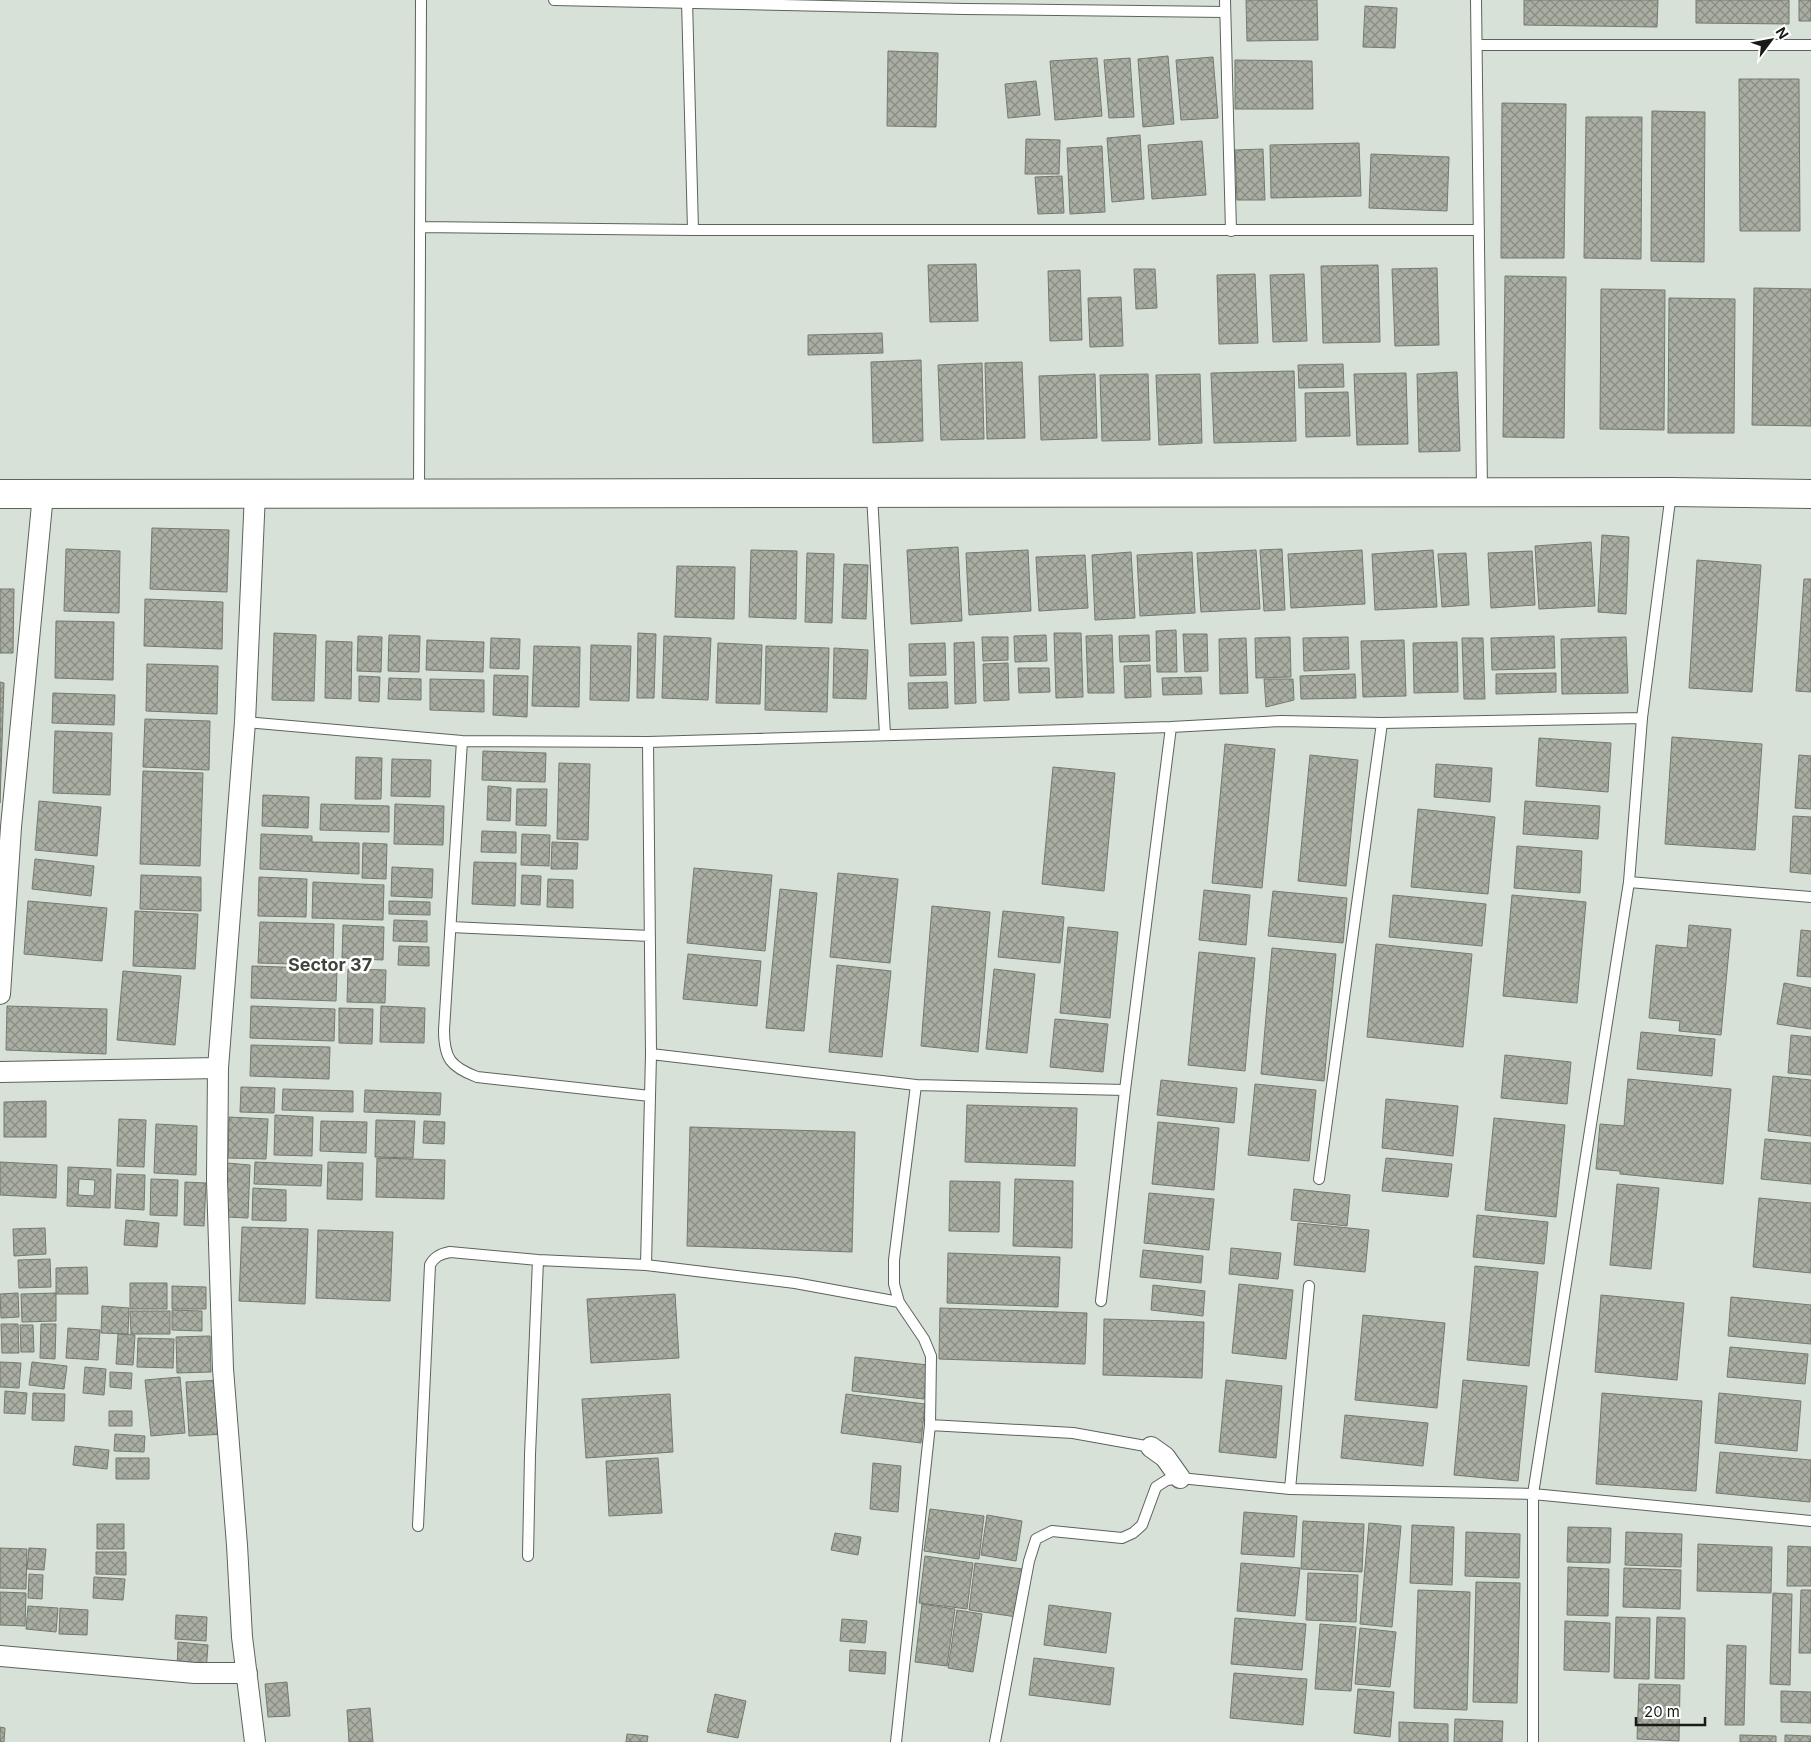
<svg xmlns="http://www.w3.org/2000/svg" width="1811" height="1742" viewBox="0 0 1811 1742" font-family="Inter,sans-serif">
<style>
.building{fill:url(#building-cross-hatch);stroke:#757a6f;fill-rule:evenodd}
.lines{fill:none;stroke-linecap:round;stroke-linejoin:round}
.lane-casing{stroke:#5b645c;stroke-width:12}
.street-casing{stroke:#5b645c;stroke-width:22}
.secondary-casing{stroke:#5b645c;stroke-width:30}
.lane{stroke:#fff;stroke-width:10}
.street{stroke:#fff;stroke-width:20}
.secondary{stroke:#fff;stroke-width:28}
.labels{text-anchor:middle;stroke-width:5;stroke-linejoin:round;paint-order:stroke}
.district-label{font-size:18px;font-weight:bold;fill:#3c443c;stroke:#fff}
</style>
<defs>
<pattern id="building-cross-hatch" width="8" height="8" patternUnits="userSpaceOnUse" patternTransform="scale(1.25)"><rect width="8" height="8" fill="#a9ada2"/><path d="M0 0l8 8M0 8l8-8" fill="none" stroke="#898c83"/></pattern>
</defs>
<rect width="100%" height="100%" fill="#d7e1d8"/>
<!-- building -->
<path class="building" d="M1246,0H1317L1318,40L1247,41Z
M1524,0H1658L1657,27L1524,25Z
M1696,0H1789V24L1696,23Z
M1799,0H1811V21H1799Z
M1365,6L1397,8L1395,48L1363,47Z
M888,51L938,53L936,127L887,126Z
M1168,56L1174,124L1143,127L1138,59Z
M1213,57L1218,118L1181,120L1176,60Z
M1097,58L1102,116L1055,120L1050,61Z
M1130,58L1134,117L1109,118L1104,60Z
M1235,60L1312,61L1313,109H1235Z
M1739,79H1799L1800,231H1740Z
M1036,81L1040,115L1008,118L1005,84Z
M1502,103L1566,104L1564,258H1501Z
M1652,111L1705,112L1704,262L1651,261Z
M1586,117H1642L1641,259L1584,258Z
M1140,135L1144,199L1112,202L1107,138Z
M1026,139L1060,140L1059,174H1025Z
M1202,141L1206,195L1152,199L1148,145Z
M1359,143L1361,196L1271,198L1270,145Z
M1102,146L1105,212L1070,214L1067,148Z
M1263,149L1265,200H1237L1235,150Z
M1371,154L1449,157L1447,211L1369,208Z
M1062,176L1064,213L1038,214L1035,177Z
M976,264L978,321L930,322L928,265Z
M1378,265L1380,342L1323,343L1321,266Z
M1437,268L1439,345L1395,346L1392,269Z
M1134,269H1155L1157,308L1136,309Z
M1080,270L1082,340L1050,341L1048,271Z
M1255,274L1258,343L1219,344L1217,275Z
M1304,274L1307,341L1273,342L1270,275Z
M1505,276L1566,277L1564,438L1503,437Z
M1754,288L1811,289V426L1752,425Z
M1601,289L1665,290L1664,430L1600,429Z
M1121,297L1123,346L1090,347L1088,298Z
M1669,298L1735,299L1734,433H1668Z
M882,333L883,353L808,355V335Z
M921,360L923,441L873,443L871,362Z
M1022,362L1025,438L987,439L985,363Z
M982,363L984,439L941,440L938,365Z
M1343,364L1344,387L1299,388L1298,365Z
M1294,371L1296,441L1214,443L1211,373Z
M1457,372L1460,451L1419,452L1417,374Z
M1406,373L1408,444L1357,445L1354,374Z
M1095,374L1097,438L1041,440L1039,376Z
M1148,374L1150,440L1102,441L1100,375Z
M1200,374L1202,443L1159,445L1156,375Z
M1348,392L1350,436L1306,437L1305,393Z
M152,528L229,530L227,592L150,589Z
M1602,535L1629,537L1626,614L1598,612Z
M1591,542L1595,606L1539,609L1535,546Z
M958,547L962,621L911,624L907,550Z
M66,549L120,551L119,613L64,611Z
M1282,549L1285,610L1264,611L1260,550Z
M751,550L797,551L796,619L749,617Z
M1028,550L1031,611L969,615L966,553Z
M1256,550L1260,609L1201,612L1197,553Z
M1362,550L1365,604L1291,608L1288,554Z
M1433,550L1437,607L1375,610L1372,554Z
M1532,551L1535,605L1491,608L1488,553Z
M1131,552L1135,618L1095,620L1092,555Z
M1192,552L1195,613L1140,616L1137,555Z
M807,553L834,554L832,623L805,622Z
M1466,553L1469,605L1442,607L1438,554Z
M1085,555L1088,608L1039,611L1036,557Z
M1697,560L1761,565L1752,692L1689,688Z
M844,564L868,565L866,619L842,618Z
M677,566L735,567L734,619L675,617Z
M1804,579H1811V692L1796,691Z
M0,589H14L13,653H0Z
M145,599L223,602L222,649L144,646Z
M56,621L114,622L113,680L55,678Z
M1176,630L1177,672H1157L1156,631Z
M274,633L316,635L314,701L272,700Z
M638,633L656,634L654,698H637Z
M1054,633H1081L1083,697L1056,698Z
M1183,634H1207L1208,671L1185,672Z
M389,635L420,636L419,672L388,671Z
M1046,635L1047,661L1015,662L1014,636Z
M1112,635L1114,693H1088L1086,636Z
M1149,635L1150,661L1120,662L1119,636Z
M358,636L382,637L381,672L357,671Z
M664,636L711,638L708,700L662,698Z
M1554,636L1555,668L1492,670L1491,638Z
M982,637H1008V660L983,661Z
M1290,637L1291,677L1256,678L1255,638Z
M1348,637L1349,669L1304,671L1303,638Z
M1626,637L1628,693L1562,694L1561,639Z
M491,638L520,639L519,669L490,668Z
M1246,638L1248,693L1220,694L1219,639Z
M1462,638H1483L1485,699H1464Z
M427,640L484,642L483,672L426,670Z
M1404,640L1406,696L1363,697L1361,641Z
M326,641L352,642L351,699L325,698Z
M974,642L976,703L955,704L954,643Z
M1457,642L1458,692L1414,693L1413,643Z
M718,643L762,645L760,704L716,703Z
M945,643L946,675L910,676L909,644Z
M591,645L631,646L629,701L590,700Z
M534,646L580,647L579,707L532,706Z
M766,646L829,648L827,712L765,710Z
M834,648L868,650L866,699L833,698Z
M1008,663L1009,700L984,701L983,664Z
M147,664L218,666L217,714L146,711Z
M1150,665L1151,697L1125,698L1124,666Z
M1018,668H1049L1050,692L1019,693Z
M1556,673V692L1496,694V674Z
M1355,674L1356,698L1301,699L1300,676Z
M494,675L528,676L527,717L493,715Z
M359,676L380,677L379,702L359,701Z
M1201,677L1202,694L1163,695L1162,678Z
M389,678L421,679V700L388,699Z
M430,679L484,680V712L430,710Z
M1264,679H1293L1294,700L1266,707Z
M0,682L4,683L0,803Z
M947,682L948,708L909,709L908,683Z
M53,693L115,695L114,725L52,723Z
M145,719L210,721L209,770L143,767Z
M55,731L112,733L110,795L53,793Z
M1672,737L1762,744L1755,850L1665,844Z
M1539,738L1611,743L1608,792L1536,786Z
M1225,744L1275,749L1262,888L1212,883Z
M483,751L546,753L545,782L482,780Z
M1310,755L1358,760L1346,886L1298,881Z
M1799,755L1811,756V809L1795,808Z
M356,757L382,758L381,799H355Z
M392,759L431,760L430,797L391,796Z
M559,763L590,764L588,840L557,839Z
M1436,764L1492,768L1490,802L1434,797Z
M1053,767L1115,773L1104,891L1042,884Z
M143,771L203,773L200,866L140,864Z
M488,786L511,788L510,821L487,820Z
M517,789H547L546,826L516,825Z
M263,795L309,797L308,828L262,826Z
M39,801L101,807L97,856L35,850Z
M1525,801L1600,806L1598,839L1523,834Z
M321,804L389,806V832L320,830Z
M395,804L444,806L443,845L394,844Z
M1418,809L1495,817L1488,894L1411,887Z
M1793,816L1811,817V874L1790,872Z
M482,831L516,832V853L481,852Z
M261,834L312,836V842L359,843V874L260,869Z
M522,834L550,835L549,866L521,865Z
M552,842L578,843L577,869H551Z
M363,843L387,844L386,879L362,878Z
M1517,846L1582,851L1580,893L1514,888Z
M35,859L94,866L91,896L32,889Z
M474,862L516,863L515,906L472,904Z
M392,867L433,869L432,898L391,896Z
M694,868L772,875L765,951L687,943Z
M838,873L898,879L890,963L830,957Z
M141,875L201,877V911L140,909Z
M522,875L541,876L540,905L521,904Z
M259,877L307,879L306,917L258,916Z
M548,879L573,880V908L547,907Z
M313,882L384,885L383,920L312,918Z
M780,889L817,893L804,1031L766,1028Z
M1204,890L1250,895L1246,945L1199,940Z
M1273,891L1347,898L1343,943L1268,936Z
M1393,895L1486,904L1482,946L1389,937Z
M1512,895L1586,902L1577,1003L1503,996Z
M28,901L107,908L102,961L24,954Z
M389,901L430,902V915L389,914Z
M932,906L990,912L978,1052L921,1046Z
M135,911L198,914L195,969L133,966Z
M1003,911L1064,917L1060,963L998,957Z
M394,920L427,921V942L393,941Z
M260,922L334,924L333,965L258,963Z
M343,925L384,927L383,960L342,958Z
M1689,925L1731,929L1721,1035L1679,1031L1680,1021L1649,1018L1656,945L1687,948Z
M1068,927L1118,932L1110,1018L1060,1013Z
M1801,930L1811,931V977L1797,976Z
M1376,944L1472,954L1463,1047L1367,1037Z
M399,946L429,947V966L398,965Z
M1272,948L1336,954L1324,1081L1261,1074Z
M1199,952L1255,958L1245,1071L1188,1065Z
M688,954L761,961L757,1006L683,999Z
M837,965L891,971L882,1057L829,1052Z
M252,966L337,969L336,1001L251,998Z
M348,969L386,970L385,1003L347,1002Z
M994,969L1035,974L1027,1053L986,1049Z
M123,971L181,976L175,1045L117,1040Z
M1784,983L1811,988V1029L1777,1024Z
M7,1006L107,1009L106,1054L6,1050Z
M251,1006L335,1009L334,1041L250,1038Z
M381,1006L425,1008L424,1043L380,1042Z
M339,1008L373,1009L372,1044L339,1043Z
M1055,1019L1108,1024L1103,1072L1050,1067Z
M1641,1032L1715,1039L1712,1076L1637,1069Z
M1791,1035L1811,1037V1075L1788,1073Z
M251,1045L330,1047L329,1079L250,1076Z
M1505,1055L1571,1062L1567,1104L1501,1098Z
M1773,1076L1811,1080V1136L1768,1131Z
M1628,1079L1731,1089L1723,1184L1620,1174V1171L1596,1169L1600,1124L1624,1126Z
M1161,1080L1237,1088L1234,1123L1157,1115Z
M1255,1084L1316,1090L1309,1161L1248,1155Z
M241,1087L275,1088L274,1113L240,1112Z
M283,1089L353,1091V1112L282,1110Z
M365,1090L441,1093L440,1115L364,1112Z
M1386,1099L1458,1106L1453,1156L1382,1148Z
M46,1101V1137H4V1102Z
M967,1105L1077,1108L1075,1166L965,1162Z
M275,1115L313,1117L312,1156L274,1155Z
M229,1117L268,1119L266,1159L228,1158Z
M1494,1118L1565,1125L1556,1217L1485,1210Z
M119,1119L146,1120L144,1167L117,1166Z
M376,1120L415,1121L413,1158L375,1157Z
M321,1121L367,1122L366,1153L320,1151Z
M424,1121L445,1122L444,1144L423,1143Z
M1158,1122L1219,1128L1214,1190L1152,1184Z
M156,1124L197,1126L196,1175L154,1173Z
M690,1127L855,1132L852,1252L687,1246Z
M1765,1139L1811,1143V1184L1761,1179Z
M377,1158L445,1160L444,1199L376,1197Z
M1386,1158L1452,1164L1448,1197L1382,1191Z
M0,1162L57,1165L56,1198L0,1195Z
M255,1162L322,1165L321,1186L254,1184Z
M328,1162L363,1163L362,1200L327,1199Z
M227,1163L250,1165L248,1218L226,1217Z
M68,1167L111,1169L110,1208L67,1206ZM79,1179L95,1180L94,1196L78,1195Z
M117,1174L145,1175L144,1210L115,1208Z
M151,1179L178,1180L177,1216L150,1215Z
M1015,1179L1073,1181L1072,1248L1013,1246Z
M950,1181L1000,1182L999,1232L949,1231Z
M185,1182L206,1183L204,1226L184,1225Z
M1617,1184L1659,1188L1651,1269L1610,1265Z
M253,1188L286,1190V1221L252,1220Z
M1294,1189L1350,1195L1347,1226L1291,1220Z
M1149,1193L1214,1199L1209,1250L1144,1243Z
M1759,1198L1811,1203V1273L1753,1267Z
M1477,1215L1548,1222L1544,1264L1473,1257Z
M126,1220L159,1223L157,1247L124,1245Z
M1298,1223L1369,1230L1365,1272L1294,1265Z
M242,1227L308,1229L305,1304L239,1301Z
M45,1228L46,1254L14,1256L13,1229Z
M318,1230L393,1232L390,1301L316,1298Z
M1231,1248L1281,1253L1278,1279L1229,1274Z
M1143,1250L1203,1256L1201,1283L1140,1277Z
M948,1253L1060,1257L1058,1307L947,1303Z
M50,1259L51,1287L19,1288L18,1260Z
M1475,1266L1538,1272L1529,1366L1467,1360Z
M87,1267L88,1294H56V1268Z
M130,1283H167V1309H130Z
M1239,1284L1293,1290L1286,1359L1232,1353Z
M1153,1285L1205,1291L1203,1316L1151,1310Z
M172,1286L206,1287V1309H172Z
M18,1293L19,1317L1,1318L0,1294Z
M56,1293V1321L22,1322L21,1294Z
M675,1294L679,1358L591,1363L587,1299Z
M1601,1295L1684,1303L1677,1380L1595,1372Z
M1731,1297L1811,1305V1344L1728,1336Z
M102,1306L129,1308L128,1334L101,1333Z
M940,1308L1087,1313L1085,1364L939,1359Z
M172,1310L202,1311V1331L172,1330Z
M130,1311H170V1334H131Z
M1363,1315L1445,1323L1437,1408L1355,1400Z
M1104,1319L1204,1322L1202,1378L1103,1375Z
M1,1324H18L19,1353H2Z
M41,1324H56L55,1359L40,1358Z
M20,1325H33L34,1352H21Z
M68,1328L100,1330L98,1360L66,1358Z
M118,1334L135,1335L133,1365L116,1364Z
M210,1336L211,1372L177,1373L176,1337Z
M138,1338L174,1339L173,1368L137,1367Z
M1730,1347L1808,1354L1805,1384L1727,1377Z
M855,1357L928,1365L924,1399L852,1391Z
M0,1362L21,1363L19,1388L0,1387Z
M32,1362L67,1366L64,1389L29,1385Z
M85,1367L106,1369L104,1395L83,1393Z
M110,1372L132,1373L131,1389L110,1387Z
M180,1377L185,1433L151,1436L145,1380Z
M221,1380L225,1434L189,1436L186,1382Z
M1226,1380L1282,1386L1276,1458L1219,1452Z
M1463,1380L1527,1386L1518,1481L1454,1475Z
M5,1391L27,1393L25,1414L4,1413Z
M33,1393L65,1394L64,1421L32,1420Z
M1602,1393L1702,1401L1696,1491L1596,1484Z
M1719,1393L1801,1401L1797,1451L1715,1443Z
M670,1394L673,1452L586,1458L582,1399Z
M846,1394L925,1404L921,1443L841,1433Z
M109,1411H132V1426H109Z
M1345,1415L1428,1423L1423,1466L1341,1458Z
M115,1434L145,1436L144,1452L114,1451Z
M75,1446L109,1450L107,1469L73,1465Z
M1720,1452L1811,1460L1810,1502L1716,1493Z
M116,1458H149V1479H116Z
M658,1458L662,1513L609,1516L606,1461Z
M873,1463L901,1466L898,1512L870,1509Z
M930,1509L984,1516L979,1559L924,1551Z
M1244,1512L1297,1516L1294,1557L1241,1554Z
M987,1515L1022,1521L1016,1561L981,1555Z
M1303,1521L1364,1524L1362,1572L1301,1569Z
M1369,1523L1401,1526L1392,1627L1360,1624Z
M97,1524H124V1549H97Z
M1412,1525L1454,1527L1452,1585L1410,1583Z
M1568,1527L1611,1528L1610,1563L1567,1562Z
M1466,1532L1520,1534L1519,1578L1465,1576Z
M1626,1532L1682,1534L1681,1567L1625,1565Z
M835,1533L861,1537L858,1555L831,1550Z
M1698,1544L1772,1547L1771,1593L1697,1591Z
M1788,1546L1811,1547V1586H1787Z
M0,1548L27,1549L26,1589L0,1588Z
M29,1548L46,1549L44,1570L27,1569Z
M96,1552H126V1575L96,1574Z
M925,1556L973,1563L967,1609L919,1603Z
M975,1563L1023,1569L1017,1617L969,1610Z
M1241,1563L1300,1568L1295,1616L1237,1611Z
M1568,1567L1609,1569L1608,1616L1567,1615Z
M1624,1568L1681,1570L1680,1609L1623,1607Z
M1308,1573L1358,1575L1356,1622L1306,1620Z
M29,1574L43,1575L42,1599L28,1598Z
M94,1577L125,1579L123,1600L93,1598Z
M1476,1582L1520,1583L1517,1703L1473,1702Z
M1418,1590L1470,1592L1467,1710L1414,1708Z
M1801,1590H1811V1653H1799Z
M0,1592L26,1593L25,1626L0,1625Z
M1773,1593L1792,1594L1790,1685L1770,1684Z
M922,1604L955,1609L947,1666L915,1662Z
M1049,1605L1111,1613L1106,1653L1044,1645Z
M28,1606L58,1608L56,1632L26,1629Z
M60,1608L88,1610L87,1635L59,1634Z
M957,1610L982,1614L973,1672L948,1668Z
M176,1615L207,1617L206,1641L175,1639Z
M1616,1617L1650,1618L1649,1679L1614,1678Z
M1657,1617L1685,1618L1684,1679L1655,1678Z
M1235,1618L1306,1624L1302,1670L1231,1664Z
M842,1619L867,1621L865,1643L840,1641Z
M1565,1621L1610,1623L1609,1672L1564,1670Z
M1320,1624L1356,1627L1351,1691L1315,1689Z
M1360,1628L1396,1632L1390,1687L1355,1684Z
M178,1642L208,1645L206,1672L177,1670Z
M1727,1645L1746,1646L1744,1725H1725Z
M850,1650L886,1652L885,1674L849,1671Z
M1034,1658L1114,1668L1110,1705L1029,1695Z
M1234,1673L1307,1679L1303,1725L1230,1718Z
M287,1682L290,1716L268,1717L265,1684Z
M1639,1684L1680,1685L1679,1741L1637,1739Z
M1358,1689L1394,1692L1390,1737L1354,1733Z
M1781,1691L1811,1692V1723L1781,1722Z
M715,1694L746,1701L738,1738L707,1732Z
M370,1708L373,1742H349L347,1710Z
M1455,1719L1503,1721L1502,1742H1454Z
M1399,1722L1448,1724V1742H1399Z
M0,1727L5,1728L4,1742H0Z
M627,1734L648,1736L647,1742H626Z
M1740,1735L1776,1736V1742H1740Z
M1785,1735L1811,1736V1742H1785Z"/>
<g class="lines">
<defs>
<path id="lane" d="M554,0L964,9L1225,12
M687,0L693,230
M1225,0L1231,231
M1476,0L1482,491
M1477,45H1811
M420,227L693,230H1479
M419,491L421,0
M872,494L885,735
M245,722L462,741L648,742L1171,727L1281,721L1382,723L1642,718
M462,741L444,1030C444,1059 451,1067 477,1077L650,1096
M1629,882L1811,897
M451,927L650,936
M651,1054L916,1085L1125,1090
M916,1085L894,1260V1284L899,1302L924,1339L931,1356L930,1425
M1319,1179L1382,723
M646,1265L651,1054L648,742
M1101,1301L1125,1090L1171,727
M1290,1489L1309,1286
M418,1526L430,1265C434,1257 440,1254 450,1252L538,1260L646,1265L795,1283L899,1302
M528,1556L530,1455L538,1260
M896,1742L930,1425L1073,1433L1151,1447
M995,1742L1029,1561L1036,1539L1052,1531L1122,1538L1133,1533L1142,1525L1156,1487L1167,1480L1180,1478L1290,1489L1533,1494L1811,1521
M1533,1742V1494L1629,882L1642,718L1671,493"/>
<path id="street" d="M255,493L245,722L218,1068L217,1180L223,1369L237,1545L242,1637L255,1742
M0,994L11,827L43,494
M0,1072L218,1068
M1151,1447L1165,1457L1180,1478
M0,1656L195,1673H247"/>
<path id="secondary" d="M0,494L1671,492L1811,494"/>
</defs>
<!-- lane casing -->
<use href="#lane" class="lane-casing"/>
<!-- street casing -->
<use href="#street" class="street-casing"/>
<!-- secondary casing -->
<use href="#secondary" class="secondary-casing"/>
<!-- lane -->
<use href="#lane" class="lane"/>
<!-- street -->
<use href="#street" class="street"/>
<!-- secondary -->
<use href="#secondary" class="secondary"/>
</g>
<g class="labels">
<!-- district labels -->
<g class="district-label">
<text x="330" y="971">Sector 37</text>
</g>
</g>
<!-- north arrow -->
<g transform="translate(1771 40) rotate(58)" stroke="#ffffff" stroke-width="4" paint-order="stroke">
<path d="M0-4L9 19L0 12L-9 19Z" fill="#171a17"/>
<text y="-8" font-size="14" font-weight="bold" text-anchor="middle" fill="#171a17">N</text>
</g>
<!-- scale -->
<path d="M1636 1717v8h69v-8" fill="none" stroke="#171a17" stroke-width="2.5"/>
<text x="1644" y="1717" font-size="15" fill="#171a17" stroke="#ffffff" stroke-width="4" paint-order="stroke">20 m</text>
</svg>
